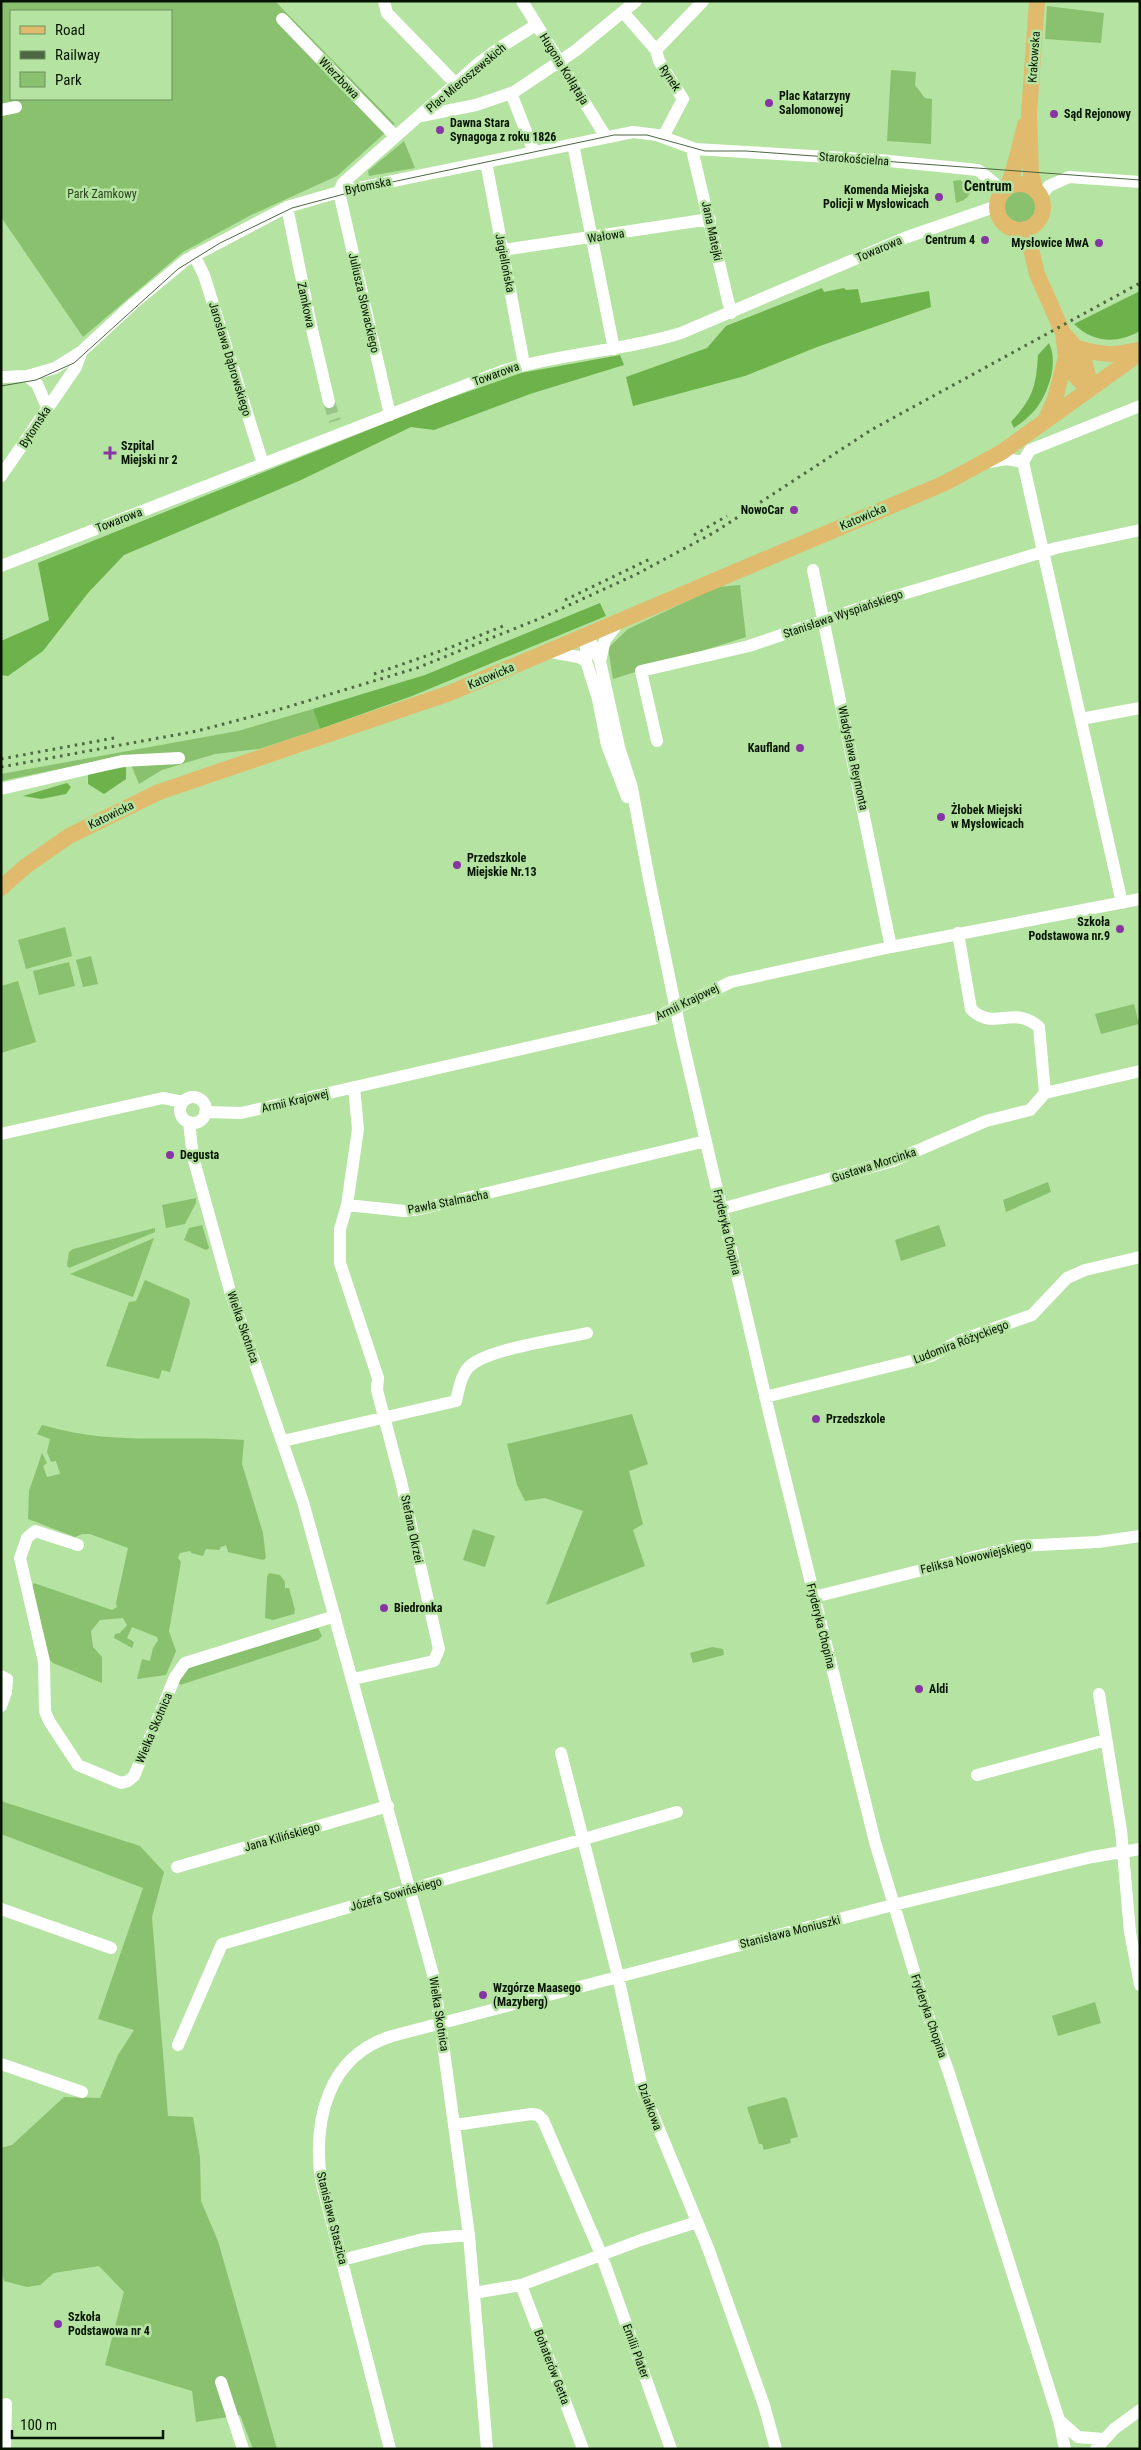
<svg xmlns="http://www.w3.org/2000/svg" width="1141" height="2450" viewBox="0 0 1141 2450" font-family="'Roboto Condensed',sans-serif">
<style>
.green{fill:#89c16f;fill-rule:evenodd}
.forest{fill:#6db24b}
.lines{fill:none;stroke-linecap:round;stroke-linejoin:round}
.minor-tunnel{stroke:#9bc489;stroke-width:12;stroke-dasharray:12 6;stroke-linecap:butt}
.minor{stroke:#fff;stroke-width:12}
.major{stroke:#e0bb6e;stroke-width:16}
.tram{stroke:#4c6741;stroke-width:1}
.rail{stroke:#4c6741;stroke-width:3;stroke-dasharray:2.5 5;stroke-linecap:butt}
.poi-dot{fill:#8835a4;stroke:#b5e3a1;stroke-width:2}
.labels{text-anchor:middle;stroke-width:5;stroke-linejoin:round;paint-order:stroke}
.street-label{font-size:12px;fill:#051400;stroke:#b5e3a1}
.poi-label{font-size:12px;font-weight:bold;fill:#051400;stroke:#b5e3a1;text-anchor:start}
.park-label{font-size:12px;fill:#29441b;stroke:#b5e3a1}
.neighbourhood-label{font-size:14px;font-weight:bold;fill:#051400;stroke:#b5e3a1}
</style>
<rect width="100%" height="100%" fill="#b5e3a1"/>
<!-- green -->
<path class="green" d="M1,1H275L395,124L337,176L251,215L183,252L83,337L1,217ZM11,11H171V99H11Z
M1047,6L1104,13L1101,43L1045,39Z
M891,70L916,72L915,85L925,98L932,99L931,144L887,141Z
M404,141L415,168L369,176L368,171Z
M960,180L971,186C971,197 965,200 956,203L953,181Z
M1024,188L1028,190L1037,205L1032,223L1019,226L1007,219L1002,210L1005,195Z
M740,585L746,637L613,679L608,648L628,629L717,587Z
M313,709L320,729L259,749L215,754L162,770L139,784L127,755L1,781V774L238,731Z
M65,927L72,956L26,969L18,940Z
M91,956L98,984L83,987L76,960Z
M69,962L75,986L39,995L33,971Z
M18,981L36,1042L1,1053V986Z
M1134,1004L1139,1024L1101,1034L1095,1014Z
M1048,1182L1051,1192L1006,1212L1003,1200Z
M196,1198V1203L185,1224L166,1228L162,1205Z
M202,1225L209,1248L206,1250L184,1240L189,1228Z
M939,1225L946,1246L901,1261L895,1240Z
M155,1228V1232L69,1268L67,1265L69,1252L73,1249Z
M154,1238L133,1297L70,1274L75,1272Z
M145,1280L189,1299L190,1303L170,1372L162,1370L159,1379L106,1366L129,1302L136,1301Z
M632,1414L648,1464L629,1471L643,1524L633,1530L645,1566L546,1605L583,1511L545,1498L525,1501L517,1485L507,1444Z
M42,1425C113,1446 172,1435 244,1440L242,1464L263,1533L266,1558L263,1560L228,1552L226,1545L221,1547L219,1550L206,1549L203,1556L191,1553L190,1551L180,1553L178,1558L181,1562L169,1631L176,1651L166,1675L137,1679L142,1659L150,1661L153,1648L158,1640L157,1637L132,1627L127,1638L134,1642L132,1648L114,1638L115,1634L120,1633L127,1625L123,1618L100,1620L91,1631L93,1647L102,1657V1683L53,1663L50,1660L32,1586L34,1583L112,1610L117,1607L116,1603L128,1548L90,1534H82L75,1537L28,1519L29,1491L42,1453L47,1463L43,1466L47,1477L60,1474L56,1461L51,1462L47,1452L50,1439L37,1434Z
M473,1529L495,1536L485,1567L463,1560Z
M269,1573L280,1575L285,1582V1588H289L295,1610L294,1614L273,1620L265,1618L267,1577Z
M318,1628L322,1636L318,1640L180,1685L178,1680L190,1665Z
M712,1647L723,1649L724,1655L693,1663L690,1653Z
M1,1801L140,1846L164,1872L152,1917L168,2116L193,2117L200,2157L201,2201L218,2241L277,2449H253L240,2415L196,2422L192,2391L105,2365L124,2292L99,2266L54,2273L40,2285L27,2287L4,2281L1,2269V2148L12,2145L64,2097L100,2098L118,2055L134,2030L98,2019L143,1888L1,1834Z
M1095,2002L1101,2023L1058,2036L1052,2016Z
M784,2097L787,2099L798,2137L790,2139L791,2143L764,2150L762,2144H759L747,2107Z"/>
<!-- forest -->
<path class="forest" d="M822,288L824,292L844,288L846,290L858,289L861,303L929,291L931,307L817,347L745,376L633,406L626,377L707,348L726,326Z
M1140,291V331C1117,344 1093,343 1074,324Z
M1049,343C1059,363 1048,394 1035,410C1029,417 1021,423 1014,428L1011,422C1033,398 1036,387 1038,355Z
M620,355L624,365L530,394L434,430L411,427L301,480L124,555L88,593L43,651L8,676L1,675V641L49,620L38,563L433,404L521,373Z
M600,603L606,616L412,696L320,729L313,709L425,675Z
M126,767V779L104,794L88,784V774Z
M67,783L71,787L66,794L41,799L23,796Z"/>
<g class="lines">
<!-- minor-tunnel -->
<path class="minor-tunnel" d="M329,402L335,421"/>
<!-- minor -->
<path class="minor" d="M384,1L387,13L455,83
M522,1L606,137
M623,12L656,50L659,61L683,99L663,137
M282,19L395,136
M656,50L703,1
M511,93L534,152
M1,110L16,107
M421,116L476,105L514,92L575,51L636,1
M573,144L614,349
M695,149L693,154L731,313
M486,162L524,364
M339,192L343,183L480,62L499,48L536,25
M339,192L390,415
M1040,197L1049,186L1069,177L1140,182
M287,207L311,325L329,402
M503,250L710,219
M194,255L204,275L263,464
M27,376L37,384L47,407
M1,377L27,376L55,368L82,351L134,303L186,260L287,207L339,192L633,132L657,135L695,149L879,160L978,170L1004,191
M989,462L1007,459L1023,462
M1023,462L1122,903
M1023,462L1030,450L1140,406
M1,476L76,367L82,351
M1,566L502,371C561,353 623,351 681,333L907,237L997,206
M813,570L891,947
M588,636L600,661L619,747L632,788L649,879L682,1039L772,1425L875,1842L923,2001L949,2073L1059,2420L1065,2449
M586,637V661L598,699L607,745L627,797
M551,652L578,657L586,661
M600,661L605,640L618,623
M1081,719L1140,708
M657,741L641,671L749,646L886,599L1056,548L1140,530
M1,789L122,761L179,758
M1045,1093L1140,1071
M180 1110a13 13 0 1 1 26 0a13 13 0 1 1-26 0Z
M205,1112L241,1113L653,1019L731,982L891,947L1140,899
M189,1122L193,1157L230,1291L303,1502L434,1978L469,2235L487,2449
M1,1134L163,1098L183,1102
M347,1205L404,1211L420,1209L706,1141
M721,1209L893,1161L986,1121L1030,1110L1045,1093L1039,1027C1013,1004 993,1032 971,1009L958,933
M765,1397L931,1356L959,1341L1032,1315L1067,1278L1085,1270L1140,1257
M283,1441L456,1401C459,1389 461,1373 471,1365C493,1348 557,1340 587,1333
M78,1545L35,1531L27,1538L20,1558L44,1662L45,1711L49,1721L78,1765L121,1783L128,1781L134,1776L175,1677L185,1663L335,1616
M814,1597L1018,1546L1098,1542L1140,1536
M1,1676L7,1679L6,1692L1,1706
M353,1679L434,1661L439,1649L401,1481L377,1390L378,1378L340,1263V1229L347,1205L358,1129L354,1087
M1099,1694L1121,1830L1130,1932L1140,1985
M561,1753L618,1976L642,2088L708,2248L764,2405L776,2449
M977,1775L1106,1740
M177,1867L388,1806
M1,1909L111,1948
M178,2045L222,1944L677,1812
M1,2064L82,2092
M455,2125L531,2114L538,2115L543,2120L601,2254L671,2449
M342,2260L423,2239L469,2235
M521,2285L583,2449
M474,2293L521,2285L641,2240L697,2222
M221,2382L243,2449
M1059,2420L1078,2437L1104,2439
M5,2449L6,2404
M390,2449L321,2180C313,2121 327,2056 392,2036L893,1905L1092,1857L1140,1849
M1096,2449L1114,2429L1140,2410"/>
<!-- major -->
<path class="major" d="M997 207a23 23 0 1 1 46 0a23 23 0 1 1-46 0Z
M1007,188L1013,172L1025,125
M1036,191L1031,174L1029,113L1037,1
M1026,229L1037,274L1063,333L1066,356L1073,373L1088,390
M1063,333C1080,351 1090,365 1088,390
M1077,348C1102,355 1113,356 1138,350
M1045,421L1055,399L1066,357
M1,888L26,866L69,836L159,792L450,693L945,483L1002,452L1140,353"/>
<!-- tram -->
<path class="tram" d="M1,386L36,380L74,363L178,269L220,243L292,208L378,185L614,135H647L705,151H746L1140,180"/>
<!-- rail -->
<path class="rail" d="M694,535L727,516
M565,600L650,559
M374,674L449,648L503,626
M1,759L114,738
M1,767L197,731L284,708L417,668L541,618L637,574L715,532L871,430L1140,283"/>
</g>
<!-- markers -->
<g class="poi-dot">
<circle cx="769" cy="103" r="5"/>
<circle cx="1054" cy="114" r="5"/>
<circle cx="440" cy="130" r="5"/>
<circle cx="939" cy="197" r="5"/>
<circle cx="985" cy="240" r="5"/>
<circle cx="1099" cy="243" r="5"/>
<path d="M107.5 445.5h5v5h5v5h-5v5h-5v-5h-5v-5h5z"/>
<circle cx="794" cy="510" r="5"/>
<circle cx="800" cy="748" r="5"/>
<circle cx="941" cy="817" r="5"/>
<circle cx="457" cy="865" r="5"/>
<circle cx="1120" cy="929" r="5"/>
<circle cx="170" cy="1155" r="5"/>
<circle cx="816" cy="1419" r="5"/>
<circle cx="384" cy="1608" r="5"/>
<circle cx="919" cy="1689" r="5"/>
<circle cx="483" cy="1995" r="5"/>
<circle cx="58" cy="2324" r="5"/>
</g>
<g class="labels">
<!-- street labels -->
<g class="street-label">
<text transform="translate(1034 57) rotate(-86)" y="4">Krakowska</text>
<text transform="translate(564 69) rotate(58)" y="4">Hugona Kołłątaja</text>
<text transform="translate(339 78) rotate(46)" y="4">Wierzbowa</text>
<text transform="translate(466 78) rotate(-40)" y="4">Plac Mieroszewskich</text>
<text transform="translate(670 78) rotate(56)" y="4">Rynek</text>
<text transform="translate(854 159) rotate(4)" y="4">Starokościelna</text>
<text transform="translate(368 186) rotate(-12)" y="4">Bytomska</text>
<text transform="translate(712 231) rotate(78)" y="4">Jana Matejki</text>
<text transform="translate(606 236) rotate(-9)" y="4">Wałowa</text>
<text transform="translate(879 249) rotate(-23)" y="4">Towarowa</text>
<text transform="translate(505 263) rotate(79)" y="4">Jagiellońska</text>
<text transform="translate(364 303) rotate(77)" y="4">Juliusza Słowackiego</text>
<text transform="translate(306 305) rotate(78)" y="4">Zamkowa</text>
<text transform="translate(230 359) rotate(73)" y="4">Jarosława Dąbrowskiego</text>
<text transform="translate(496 374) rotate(-20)" y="4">Towarowa</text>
<text transform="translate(35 427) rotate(-57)" y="4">Bytomska</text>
<text transform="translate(863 517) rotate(-23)" y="4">Katowicka</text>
<text transform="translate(119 520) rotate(-21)" y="4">Towarowa</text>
<text transform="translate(843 614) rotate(-19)" y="4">Stanisława Wyspiańskiego</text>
<text transform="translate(491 676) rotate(-23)" y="4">Katowicka</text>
<text transform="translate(853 758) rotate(78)" y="4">Władysława Reymonta</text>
<text transform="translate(111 815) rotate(-26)" y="4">Katowicka</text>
<text transform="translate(687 1002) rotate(-26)" y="4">Armii Krajowej</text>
<text transform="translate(295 1101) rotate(-13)" y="4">Armii Krajowej</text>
<text transform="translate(874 1165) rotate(-18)" y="4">Gustawa Morcinka</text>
<text transform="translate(448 1202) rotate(-11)" y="4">Pawła Stalmacha</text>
<text transform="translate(727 1232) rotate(77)" y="4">Fryderyka Chopina</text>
<text transform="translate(243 1327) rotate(71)" y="4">Wielka Skotnica</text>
<text transform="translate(961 1342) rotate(-21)" y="4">Ludomira Różyckiego</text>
<text transform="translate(412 1529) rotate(78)" y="4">Stefana Okrzei</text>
<text transform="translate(976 1557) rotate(-13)" y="4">Feliksa Nowowiejskiego</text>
<text transform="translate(821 1626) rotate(76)" y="4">Fryderyka Chopina</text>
<text transform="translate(154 1728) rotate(-67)" y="4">Wielka Skotnica</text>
<text transform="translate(282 1837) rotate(-16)" y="4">Jana Kilińskiego</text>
<text transform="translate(396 1894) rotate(-16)" y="4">Józefa Sowińskiego</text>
<text transform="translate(790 1932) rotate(-14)" y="4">Stanisława Moniuszki</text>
<text transform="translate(439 2014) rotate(81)" y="4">Wielka Skotnica</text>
<text transform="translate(929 2016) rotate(71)" y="4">Fryderyka Chopina</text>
<text transform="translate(650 2107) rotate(70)" y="4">Działkowa</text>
<text transform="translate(332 2218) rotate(76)" y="4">Stanisława Staszica</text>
<text transform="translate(636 2351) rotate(70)" y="4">Emilii Plater</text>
<text transform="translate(552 2367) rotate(69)" y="4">Bohaterów Getta</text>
</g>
<!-- poi labels -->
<g class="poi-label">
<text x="779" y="100">Plac Katarzyny<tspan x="779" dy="14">Salomonowej</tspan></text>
<text x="1064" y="118">Sąd Rejonowy</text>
<text x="450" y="127">Dawna Stara<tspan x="450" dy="14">Synagoga z roku 1826</tspan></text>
<text x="929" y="194" text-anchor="end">Komenda Miejska<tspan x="929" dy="14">Policji w Mysłowicach</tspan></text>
<text x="975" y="244" text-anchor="end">Centrum 4</text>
<text x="1089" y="247" text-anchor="end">Mysłowice MwA</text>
<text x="121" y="450">Szpital<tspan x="121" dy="14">Miejski nr 2</tspan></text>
<text x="784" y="514" text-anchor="end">NowoCar</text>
<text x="790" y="752" text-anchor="end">Kaufland</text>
<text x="951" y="814">Żłobek Miejski<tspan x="951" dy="14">w Mysłowicach</tspan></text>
<text x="467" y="862">Przedszkole<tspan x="467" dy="14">Miejskie Nr.13</tspan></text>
<text x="1110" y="926" text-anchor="end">Szkoła<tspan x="1110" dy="14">Podstawowa nr.9</tspan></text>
<text x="180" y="1159">Degusta</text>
<text x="826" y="1423">Przedszkole</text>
<text x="394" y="1612">Biedronka</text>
<text x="929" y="1693">Aldi</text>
<text x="493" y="1992">Wzgórze Maasego<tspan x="493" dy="14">(Mazyberg)</tspan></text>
<text x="68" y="2321">Szkoła<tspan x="68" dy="14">Podstawowa nr 4</tspan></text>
</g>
<!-- park labels -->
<g class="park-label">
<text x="102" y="198">Park Zamkowy</text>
</g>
<!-- neighbourhood labels -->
<g class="neighbourhood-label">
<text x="988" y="191">Centrum</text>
</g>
</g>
<!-- border -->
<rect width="1141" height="2450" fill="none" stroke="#051400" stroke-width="5"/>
<!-- legend -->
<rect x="10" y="10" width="162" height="90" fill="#b5e3a1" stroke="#6f9061"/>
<rect x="20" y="26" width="25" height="8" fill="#e0bb6e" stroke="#6f9061"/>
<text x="55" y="35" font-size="15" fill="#051400">Road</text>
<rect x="20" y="51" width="25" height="8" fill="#4c6741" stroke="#6f9061"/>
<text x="55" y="60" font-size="15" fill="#051400">Railway</text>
<rect x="20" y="72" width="25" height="15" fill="#89c16f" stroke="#6f9061"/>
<text x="55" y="85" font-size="15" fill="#051400">Park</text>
<!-- scale -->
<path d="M12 2430v8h151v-8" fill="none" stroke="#051400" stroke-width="2.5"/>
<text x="20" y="2430" font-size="15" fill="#051400" stroke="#b5e3a1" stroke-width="4" paint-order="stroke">100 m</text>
</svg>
